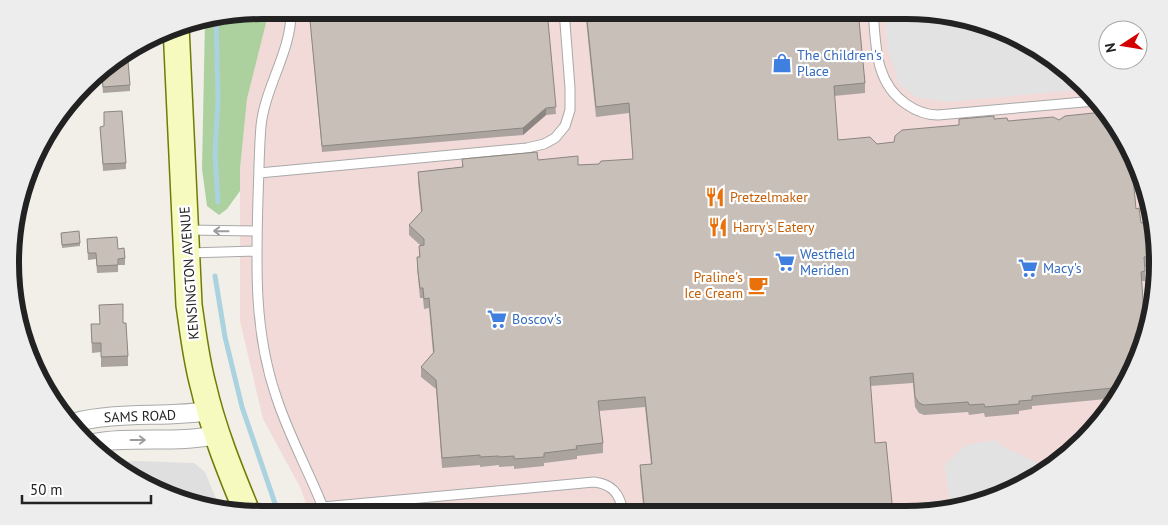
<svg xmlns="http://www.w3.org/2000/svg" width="1168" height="525" viewBox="0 0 1168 525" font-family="'PT Sans',sans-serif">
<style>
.residential{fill:#e0dfdf}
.commercial{fill:#f2dad9}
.forest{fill:#add19e}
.parking{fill:#e2e2e2}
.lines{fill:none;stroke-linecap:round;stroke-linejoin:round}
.stream{stroke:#aad3df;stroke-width:5}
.service-casing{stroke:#a9a9a9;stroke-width:11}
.minor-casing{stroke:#a9a9a9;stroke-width:20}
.secondary-casing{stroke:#707d05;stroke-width:28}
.service{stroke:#fff;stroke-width:9}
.minor{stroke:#fff;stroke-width:18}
.secondary{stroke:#f7fabf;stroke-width:25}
.wall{fill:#aba49e}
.shaded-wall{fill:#8b8681}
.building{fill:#c7bfb8;stroke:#8b8681}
.oneway{stroke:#9c9c9c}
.labels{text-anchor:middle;stroke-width:4.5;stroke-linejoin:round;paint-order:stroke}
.shop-label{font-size:14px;fill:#366cbe;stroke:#fff;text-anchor:start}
.food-label{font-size:14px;fill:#c56008;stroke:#fff;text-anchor:start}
.street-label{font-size:14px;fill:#222;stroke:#fff}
.rim{fill:none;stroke:#222;stroke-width:6}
</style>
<rect width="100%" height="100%" fill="#f2efe9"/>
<!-- residential -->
<path class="residential" d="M135,461L194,463L205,472L219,506L166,496L113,463Z"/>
<!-- commercial -->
<path class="commercial" d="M267,10H906L1002,29L1084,84L1139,166L1158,262L1139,359L1106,416L1059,463L1002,496L939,513L310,515L300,487L263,419L240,321V169L247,99L267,15Z"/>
<!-- forest -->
<path class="forest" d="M262,10H267L268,15L247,99L240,169V191L227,209L219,215L207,206L202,169L205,20Z"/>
<!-- parking -->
<path class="parking" d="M884,10H906L1002,29L1084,84L1088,89L946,102L916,97L899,84L888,49Z
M1139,167L1158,262L1151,298Z
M995,440L1000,445L1049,468L1002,496L939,513H925L924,502L949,500L945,464L966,445Z"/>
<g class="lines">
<!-- stream -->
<path class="stream" d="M216,18L218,100L215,153L218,202
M215,276L225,337L242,407L279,515"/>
<defs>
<path id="service" d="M291,10C292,51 265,86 261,126C259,150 259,174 258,198C256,266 254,332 276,396C289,437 311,475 326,515
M873,10C876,44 874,82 906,104C916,111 925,115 938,115L1095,101
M259,173L527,148L544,144L555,138L565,126L570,110V88L564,10
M187,230L257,231
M189,253L256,251
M385,502L386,515
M323,507L594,482C613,484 621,495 623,514"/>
<path id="minor" d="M72,423C117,411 164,418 209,411
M89,444C131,435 175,444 217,435"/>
<path id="secondary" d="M176,26L189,305C193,332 196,359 203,385C213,429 230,471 247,512"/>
</defs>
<!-- service casing -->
<use href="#service" class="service-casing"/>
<!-- minor casing -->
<use href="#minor" class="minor-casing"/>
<!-- secondary casing -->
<use href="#secondary" class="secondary-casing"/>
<!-- service -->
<use href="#service" class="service"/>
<!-- minor -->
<use href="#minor" class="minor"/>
<!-- secondary -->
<use href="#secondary" class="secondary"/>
</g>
<!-- wall -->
<path class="wall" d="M309,10H547L556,114L546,115L523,135L322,152Z
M585,10H858L865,83V93L834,96L838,140L877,144L894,142L959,125V119H994L1008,121L1136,209L1150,256V266L1145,267V281H1142L1139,359L1117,398L1032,406V409L1019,411V414L985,417L984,413L969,415L968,412L924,415L919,413L915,407L913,383L870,386L875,443L893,513L644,514L640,475V465L651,464L645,407L599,411L603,443V453L577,456V459L544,463V466L514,469V466L499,467V465L480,467V465L442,468L436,389L421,377V367L433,353L429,308L424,309L423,298H420L417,267V257H419L420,245L409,235V225L421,212L418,181V172L462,167V159L538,160L578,165L599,164L633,159L629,113L596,117Z
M114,62L130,85V91L103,93L101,70Z
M100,127L126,163V169L103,171Z
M61,233L80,243V246L62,248Z
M87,239L118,249L125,258V265H118V272L97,273L96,259L88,260Z
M99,305L123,323L128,356V366L101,367V352L92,353L91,324H100Z"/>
<!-- shaded-wall -->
<path class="shaded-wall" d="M546,108V115L523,135V128Z"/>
<!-- building -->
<path class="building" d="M309,10H547L556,107L546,108L523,128L322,146Z
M586,10H858L865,83L834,86L838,140L870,137L877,144L894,142L895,136L902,130L959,125V119L994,116V119L1007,118L1008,121L1053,117L1059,120L1065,116L1103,112L1131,155L1136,209L1139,208L1141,223L1147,222L1150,256L1144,257L1145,271L1141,272L1145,327L1139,359L1123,387L1032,396V400L1019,401V404L985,407L984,404L969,405L968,402L924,405L919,403L915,397L913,373L870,377L875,443L886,442L893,513L645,514L640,465L652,464L645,397L598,401L603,443L576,446L577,449L544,453V457L514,459V456L499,457V456L480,457V455L442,458L436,380L421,367L434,352L429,298L424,299L423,288H420L418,272L417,257H420L419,246L424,245V239L409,225L422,211L418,172L463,167L462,159L537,152L538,160L578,156V165L599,164L601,161L633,159L629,103L596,107Z
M128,61L130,85L103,87L101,69L114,62Z
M122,111L126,163L103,164L100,127L104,126V112Z
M79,231L80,243L62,245L61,233Z
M117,237L118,249L124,248L125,258L118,259V265L97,266L96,253H88L87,239Z
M123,304V323H126L128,356L101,357V343H92L91,324H100L99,305Z"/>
<!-- one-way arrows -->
<defs><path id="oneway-shaft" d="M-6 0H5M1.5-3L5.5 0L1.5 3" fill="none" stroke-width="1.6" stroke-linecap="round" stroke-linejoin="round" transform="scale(1.25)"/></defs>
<g class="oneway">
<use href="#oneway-shaft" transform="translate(221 231) rotate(-179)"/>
<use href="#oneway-shaft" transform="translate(138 440)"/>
</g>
<!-- icons -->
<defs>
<symbol id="shop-bare" viewBox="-9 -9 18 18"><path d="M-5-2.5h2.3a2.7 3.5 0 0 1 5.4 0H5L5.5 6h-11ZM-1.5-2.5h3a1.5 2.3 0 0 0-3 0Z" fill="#3f7fe0" stroke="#fff" stroke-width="2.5" paint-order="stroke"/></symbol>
<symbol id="restaurant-bare" viewBox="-9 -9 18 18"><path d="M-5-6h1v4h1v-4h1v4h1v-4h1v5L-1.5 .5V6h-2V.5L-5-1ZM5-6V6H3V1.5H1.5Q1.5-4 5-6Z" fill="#e8710a" stroke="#fff" stroke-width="2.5" paint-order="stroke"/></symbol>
<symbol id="supermarket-bare" viewBox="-9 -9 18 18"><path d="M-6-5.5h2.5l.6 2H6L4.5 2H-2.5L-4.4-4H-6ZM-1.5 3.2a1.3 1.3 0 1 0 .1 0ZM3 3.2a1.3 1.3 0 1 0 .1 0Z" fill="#3f7fe0" stroke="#fff" stroke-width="2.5" paint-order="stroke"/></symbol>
<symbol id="cafe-bare" viewBox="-9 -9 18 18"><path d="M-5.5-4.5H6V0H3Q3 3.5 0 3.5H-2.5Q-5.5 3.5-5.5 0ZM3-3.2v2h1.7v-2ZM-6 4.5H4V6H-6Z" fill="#e8710a" stroke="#fff" stroke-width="2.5" paint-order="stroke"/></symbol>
</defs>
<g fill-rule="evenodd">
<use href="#shop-bare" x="768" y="49" width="28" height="28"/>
<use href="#restaurant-bare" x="701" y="183" width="28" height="28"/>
<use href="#restaurant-bare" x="704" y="213" width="28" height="28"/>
<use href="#supermarket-bare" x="771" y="248" width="28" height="28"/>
<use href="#supermarket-bare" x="1014" y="254" width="28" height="28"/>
<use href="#cafe-bare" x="744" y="271" width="28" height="28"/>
<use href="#supermarket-bare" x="483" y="305" width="28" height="28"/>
</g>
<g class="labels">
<!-- shop labels -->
<g class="shop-label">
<text x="797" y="60">The Children's<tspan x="797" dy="16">Place</tspan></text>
<text x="800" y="259">Westfield<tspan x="800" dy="16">Meriden</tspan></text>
<text x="1043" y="273">Macy's</text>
<text x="512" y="324">Boscov's</text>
</g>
<!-- food labels -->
<g class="food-label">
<text x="730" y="202">Pretzelmaker</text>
<text x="733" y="232">Harry's Eatery</text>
<text x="743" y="282" text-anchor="end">Praline's<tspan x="743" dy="16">Ice Cream</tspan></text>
</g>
<!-- street labels -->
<g class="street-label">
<text transform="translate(189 273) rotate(-94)" y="5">KENSINGTON AVENUE</text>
<text transform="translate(140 416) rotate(-2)" y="5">SAMS ROAD</text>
</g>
</g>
<!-- crop -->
<path d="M0 0H1168V525H0ZM262 19H906A243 243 0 0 1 1149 262V263A243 243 0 0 1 906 506H262A243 243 0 0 1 19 263V262A243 243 0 0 1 262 19Z" fill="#ededed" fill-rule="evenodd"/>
<path class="rim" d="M262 19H906A243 243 0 0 1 1149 262V263A243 243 0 0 1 906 506H262A243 243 0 0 1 19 263V262A243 243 0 0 1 262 19Z"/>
<!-- north arrow -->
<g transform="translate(1123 45) rotate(258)"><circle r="24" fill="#ffffff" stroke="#a7a7a7"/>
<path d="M0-4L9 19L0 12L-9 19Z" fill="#d40000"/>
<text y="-8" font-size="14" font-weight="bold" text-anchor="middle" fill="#222222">N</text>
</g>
<!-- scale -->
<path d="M22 495v8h129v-8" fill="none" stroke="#222222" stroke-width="2.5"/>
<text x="30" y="495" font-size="15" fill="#222222" stroke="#ffffff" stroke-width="4" paint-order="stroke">50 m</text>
</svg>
